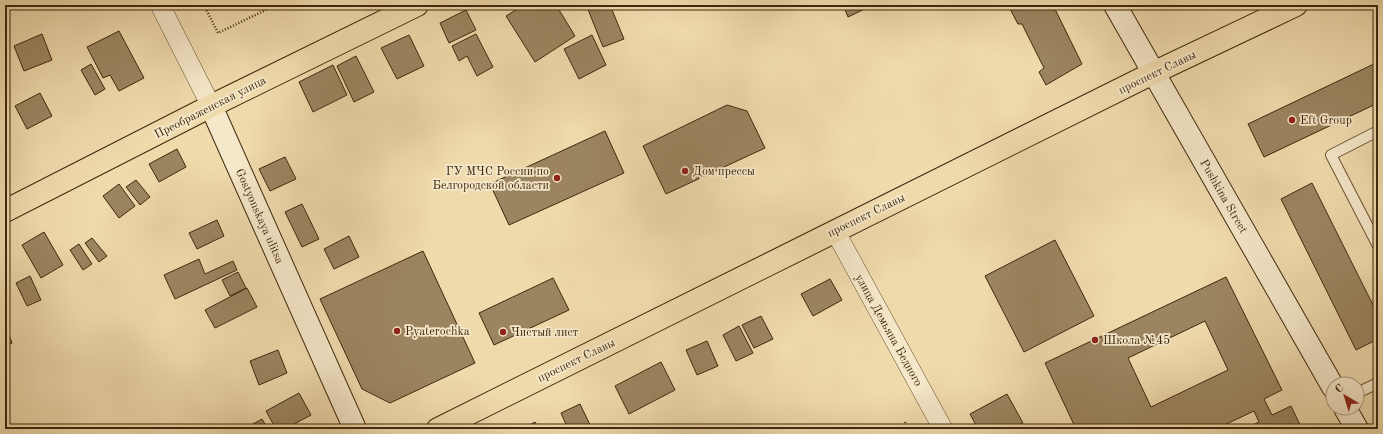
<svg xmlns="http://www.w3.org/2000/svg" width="1383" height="434" viewBox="0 0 1383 434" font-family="'Old Standard TT',serif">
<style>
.building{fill:#9b8560;stroke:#3f280d;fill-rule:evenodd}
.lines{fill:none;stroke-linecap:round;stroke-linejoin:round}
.lane-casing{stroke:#6b5435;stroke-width:12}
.street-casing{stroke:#6b5435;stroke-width:20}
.secondary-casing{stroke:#3f280d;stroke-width:24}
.primary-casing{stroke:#3f280d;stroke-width:24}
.path{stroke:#3f280d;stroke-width:2.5;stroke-dasharray:1 2;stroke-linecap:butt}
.lane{stroke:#f5e7c9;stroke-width:10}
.street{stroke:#f5e7c9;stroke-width:19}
.secondary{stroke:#f5e7c9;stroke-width:22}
.primary{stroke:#efdaac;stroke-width:22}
.poi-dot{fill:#8f2418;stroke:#f5e7c9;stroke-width:1.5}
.labels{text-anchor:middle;stroke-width:3.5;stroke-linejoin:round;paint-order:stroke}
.street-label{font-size:12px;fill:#3f280d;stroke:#f5e7c9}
.poi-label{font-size:12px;fill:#3f280d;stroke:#f5e7c9;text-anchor:start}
</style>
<rect width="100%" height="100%" fill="#efdaac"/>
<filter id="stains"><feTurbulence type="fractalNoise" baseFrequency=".005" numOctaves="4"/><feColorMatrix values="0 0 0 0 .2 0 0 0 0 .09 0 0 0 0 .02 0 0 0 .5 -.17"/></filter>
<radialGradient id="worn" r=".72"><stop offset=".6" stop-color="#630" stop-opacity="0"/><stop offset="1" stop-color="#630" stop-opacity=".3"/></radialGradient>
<!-- building -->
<path class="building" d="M238,5H248L240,9Z
M524,5H556L575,36L535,62L506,16Z
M592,5H610L624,39L603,47L587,7Z
M674,5H688V6L674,9Z
M843,5H873L848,17Z
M1000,5H1011L1003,10Z
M1012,5H1053L1082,64L1046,85L1039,72L1044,68L1022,24H1018L1009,7Z
M466,10L476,30L449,43L440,23Z
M119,31L144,78L119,91L110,75L103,78L87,47Z
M42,34L52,60L24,71L14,46Z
M476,34L493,67L477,76L467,56L459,61L452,46Z
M409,35L424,66L397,79L381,48Z
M592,35L606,65L579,79L564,49Z
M356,56L374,92L354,102L337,66Z
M1378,62V103L1264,157L1248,124Z
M91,64L105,89L95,95L81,70Z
M333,65L347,95L313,112L299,82Z
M40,93L52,116L27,129L15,106Z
M727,105L747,111L765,148L666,194L643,146Z
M605,131L624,173L509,225L490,184Z
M177,149L186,167L159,182L149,164Z
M285,157L296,179L270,191L259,169Z
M136,180L150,197L140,205L126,187Z
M1312,183L1378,315V339L1356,350L1281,199Z
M119,184L135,206L119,218L103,196Z
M302,204L319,239L302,247L285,212Z
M217,220L224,236L197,249L189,233Z
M44,232L63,265L41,278L22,245Z
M349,236L359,257L334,269L324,249Z
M92,238L107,256L99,262L85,243Z
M1055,240L1094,316L1024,352L985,276Z
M79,244L92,264L83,270L70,250Z
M423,251L475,363L390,403L362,389L320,299Z
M199,259L205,274L233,261L237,270L175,299L164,275Z
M5,271L9,278L5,281Z
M238,272L246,288L230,296L222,280Z
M30,276L41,300L27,306L16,283Z
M1226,277L1282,390L1264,399L1272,415L1291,406L1302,429H1244L1259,422L1254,411L1216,429H1076L1045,363ZM1205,321L1228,370L1151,407L1128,358Z
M553,278L569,310L494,345L479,313Z
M830,279L842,300L813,316L801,294Z
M247,288L257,307L215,328L205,310Z
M761,316L773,339L754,348L742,325Z
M5,324L12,343L5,346Z
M739,326L753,353L736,361L723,335Z
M707,341L718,366L697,375L686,350Z
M278,350L287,373L259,385L250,361Z
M661,362L675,390L629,414L615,386Z
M299,393L311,415L285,429H276L266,411Z
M1007,394L1023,423L1011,429H978L970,414Z
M580,404L592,429H568L561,413Z
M262,419L268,429H244Z
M535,422L539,429H522Z
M156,424L160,429H149Z"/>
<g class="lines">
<defs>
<path id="lane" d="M1378,131L1331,155L1378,246
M1357,393L1378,383"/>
<path id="street" d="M160,5L211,106
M835,231L943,429"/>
<path id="secondary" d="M1115,5L1333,387
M211,106L355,429
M1345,408L1357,429"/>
<path id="primary" d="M5,211L211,106L417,5
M438,429L1153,73L1296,5"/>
</defs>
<!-- lane casing -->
<use href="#lane" class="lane-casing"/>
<!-- street casing -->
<use href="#street" class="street-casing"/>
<!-- secondary casing -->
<use href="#secondary" class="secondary-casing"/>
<!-- primary casing -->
<use href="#primary" class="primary-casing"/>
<!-- path -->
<path class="path" d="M204,5L218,33L276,5
M905,422L909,429"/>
<!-- lane -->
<use href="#lane" class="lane"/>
<!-- street -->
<use href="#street" class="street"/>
<!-- secondary -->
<use href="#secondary" class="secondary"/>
<!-- primary -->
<use href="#primary" class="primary"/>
</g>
<!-- markers -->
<g class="poi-dot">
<circle cx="1292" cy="120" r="4"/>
<circle cx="685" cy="171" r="4"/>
<circle cx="557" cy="178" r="4"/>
<circle cx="397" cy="331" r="4"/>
<circle cx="503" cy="332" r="4"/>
<circle cx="1095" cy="340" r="4"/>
</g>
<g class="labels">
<!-- street labels -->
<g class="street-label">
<text transform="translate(1157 72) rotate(-26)" y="4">проспект Славы</text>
<text transform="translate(210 107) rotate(-27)" y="4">Преображенская улица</text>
<text transform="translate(1224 196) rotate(60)" y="4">Pushkina Street</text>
<text transform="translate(866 215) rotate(-26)" y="4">проспект Славы</text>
<text transform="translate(260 216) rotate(66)" y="4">Gostyonskaya ulitsa</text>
<text transform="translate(889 330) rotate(61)" y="4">улица Демьяна Бедного</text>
<text transform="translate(576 360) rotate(-26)" y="4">проспект Славы</text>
</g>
<!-- poi labels -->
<g class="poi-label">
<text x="1300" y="124">Eft Group</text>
<text x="549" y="175" text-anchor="end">ГУ МЧС России по<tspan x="549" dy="14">Белгородской области</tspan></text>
<text x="693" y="175">Дом прессы</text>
<text x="405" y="335">Pyaterochka</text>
<text x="511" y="336">Чистый лист</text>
<text x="1103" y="344">Школа №45</text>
</g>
</g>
<!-- margin -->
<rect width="1383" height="434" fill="none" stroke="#efdaac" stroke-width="20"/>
<rect x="6" y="6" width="1371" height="422" fill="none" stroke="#3f280d" stroke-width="2"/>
<rect x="10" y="10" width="1363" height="414" fill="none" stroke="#3f280d"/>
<!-- north arrow -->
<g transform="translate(1345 396) rotate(322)"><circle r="19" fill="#f5e7c9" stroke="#ac9b7e"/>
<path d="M0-3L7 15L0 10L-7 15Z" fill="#8f2418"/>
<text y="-6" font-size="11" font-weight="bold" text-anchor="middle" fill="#3f280d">С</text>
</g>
<rect width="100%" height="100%" filter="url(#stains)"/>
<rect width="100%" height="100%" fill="url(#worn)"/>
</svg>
